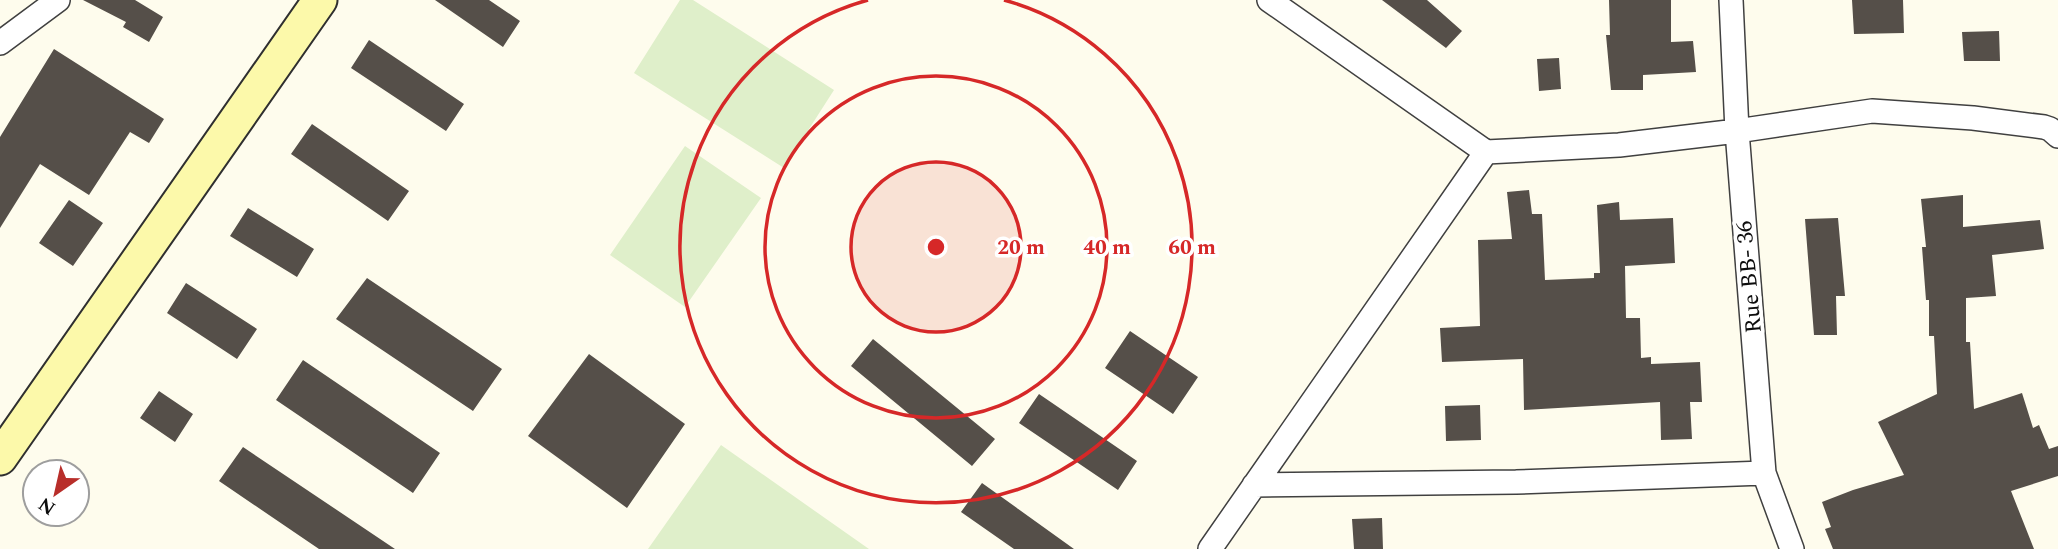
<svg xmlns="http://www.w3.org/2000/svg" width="2058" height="549" viewBox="0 0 2058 549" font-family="Spectral,serif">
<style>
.pitch{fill:#dfefca}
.building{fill:#554f49}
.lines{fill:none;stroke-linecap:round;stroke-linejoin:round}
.street-casing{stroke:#404040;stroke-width:26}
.secondary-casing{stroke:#2f2f2f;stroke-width:37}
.street{stroke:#fff;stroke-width:23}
.secondary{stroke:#fcf9aa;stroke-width:33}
.ring{fill:none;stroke:#d62828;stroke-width:3.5}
.labels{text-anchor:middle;stroke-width:7;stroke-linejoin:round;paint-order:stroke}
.street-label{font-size:23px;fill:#0d0d0d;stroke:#fff}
.centre{fill:#d62828;stroke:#fff;stroke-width:3.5}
.ring-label{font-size:21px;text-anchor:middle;font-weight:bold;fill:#d62828;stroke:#fff;stroke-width:7;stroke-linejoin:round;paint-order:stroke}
</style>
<rect width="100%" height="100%" fill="#fefced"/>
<!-- pitch -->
<path class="pitch" d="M680,0H693L834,90L784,168L634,73Z
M685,146L761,198L685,307L610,255Z
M721,445L869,549H648Z"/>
<!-- building -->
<path class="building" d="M83,0H135L163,17L149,42L123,27L126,22Z
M435,0H489L520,21L503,47Z
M1382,0H1427L1462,31L1446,48Z
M1609,0H1671V42L1693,41L1696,72L1643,75V90H1611L1606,35H1610Z
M1852,0H1903L1904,33L1854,34Z
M1999,31L2000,61H1964L1962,32Z
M369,40L464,104L446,131L351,68Z
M54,49L164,119L149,143L130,132L89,195L40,164L0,228V137Z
M1559,58L1561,89L1539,91L1537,59Z
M312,124L409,191L388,221L291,154Z
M1529,190L1532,214H1542L1545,280L1594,278V273H1600L1597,205L1619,202L1620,220L1673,218L1675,263L1625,266L1626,318H1640L1641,358L1651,357V364L1700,362L1702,402H1690L1692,439L1661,440L1660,402L1524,410L1523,359L1442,362L1440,328L1480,326L1478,240L1512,239L1507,192Z
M1963,195V227L2040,220L2044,249L1992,255L1996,296L1966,298V342H1970L1974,409L2022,393L2033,428L2039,425L2049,449L2058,446V476L2011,491L2034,549H1833L1825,529L1831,527L1822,502L1853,490L1904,475L1878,422L1937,394L1934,336H1929V300H1926L1922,247H1926L1921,199Z
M69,200L103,223L73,266L39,243Z
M248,208L314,249L297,277L230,236Z
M1838,218L1845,296H1836L1837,335H1814L1805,219Z
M367,278L502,369L473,411L336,319Z
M186,283L257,329L237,359L167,313Z
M1130,331L1198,377L1173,414L1105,368Z
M873,339L995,439L972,466L851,366Z
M589,354L685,424L627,508L528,436Z
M303,360L440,453L413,493L276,400Z
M159,391L193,414L175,442L140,418Z
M1039,394L1137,461L1118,490L1019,423Z
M1480,405L1481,440L1446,441L1445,406Z
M243,447L395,549H319L219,481Z
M982,483L1074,549H1014L961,512Z
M1382,518L1383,549H1354L1352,519Z"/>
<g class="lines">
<defs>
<path id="street" d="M1269,0L1486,152L1619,145L1737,131L1872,111L1973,118L2044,127L2050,129L2058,136
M1731,0L1737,131L1764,473L1792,549
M0,43L58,0
M1254,485L1516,482L1764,473
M1210,549L1486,152"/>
<path id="secondary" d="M0,458L320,0"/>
</defs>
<!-- street casing -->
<use href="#street" class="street-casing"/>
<!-- secondary casing -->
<use href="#secondary" class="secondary-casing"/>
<!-- street -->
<use href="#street" class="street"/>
<!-- secondary -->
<use href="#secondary" class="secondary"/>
</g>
<!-- distance rings -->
<circle cx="936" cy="247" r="85" fill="#d62828" fill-opacity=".12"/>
<g class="ring">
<circle cx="936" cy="247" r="85"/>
<circle cx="936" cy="247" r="171"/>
<path d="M1004 0A256 256 0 1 1 868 0"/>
</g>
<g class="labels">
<!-- street labels -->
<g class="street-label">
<text transform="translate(1748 277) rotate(-95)" y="8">Rue BB- 36</text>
</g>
</g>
<circle cx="936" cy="247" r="10" class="centre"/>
<g class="ring-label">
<text x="1021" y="254">20 m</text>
<text x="1107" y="254">40 m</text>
<text x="1192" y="254">60 m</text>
</g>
<!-- north arrow -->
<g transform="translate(56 493) rotate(214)"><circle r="33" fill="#ffffff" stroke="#9e9e9e" stroke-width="2"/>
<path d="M0-5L12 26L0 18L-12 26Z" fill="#b82e2a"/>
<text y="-10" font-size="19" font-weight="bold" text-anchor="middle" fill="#0d0d0d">N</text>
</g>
</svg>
